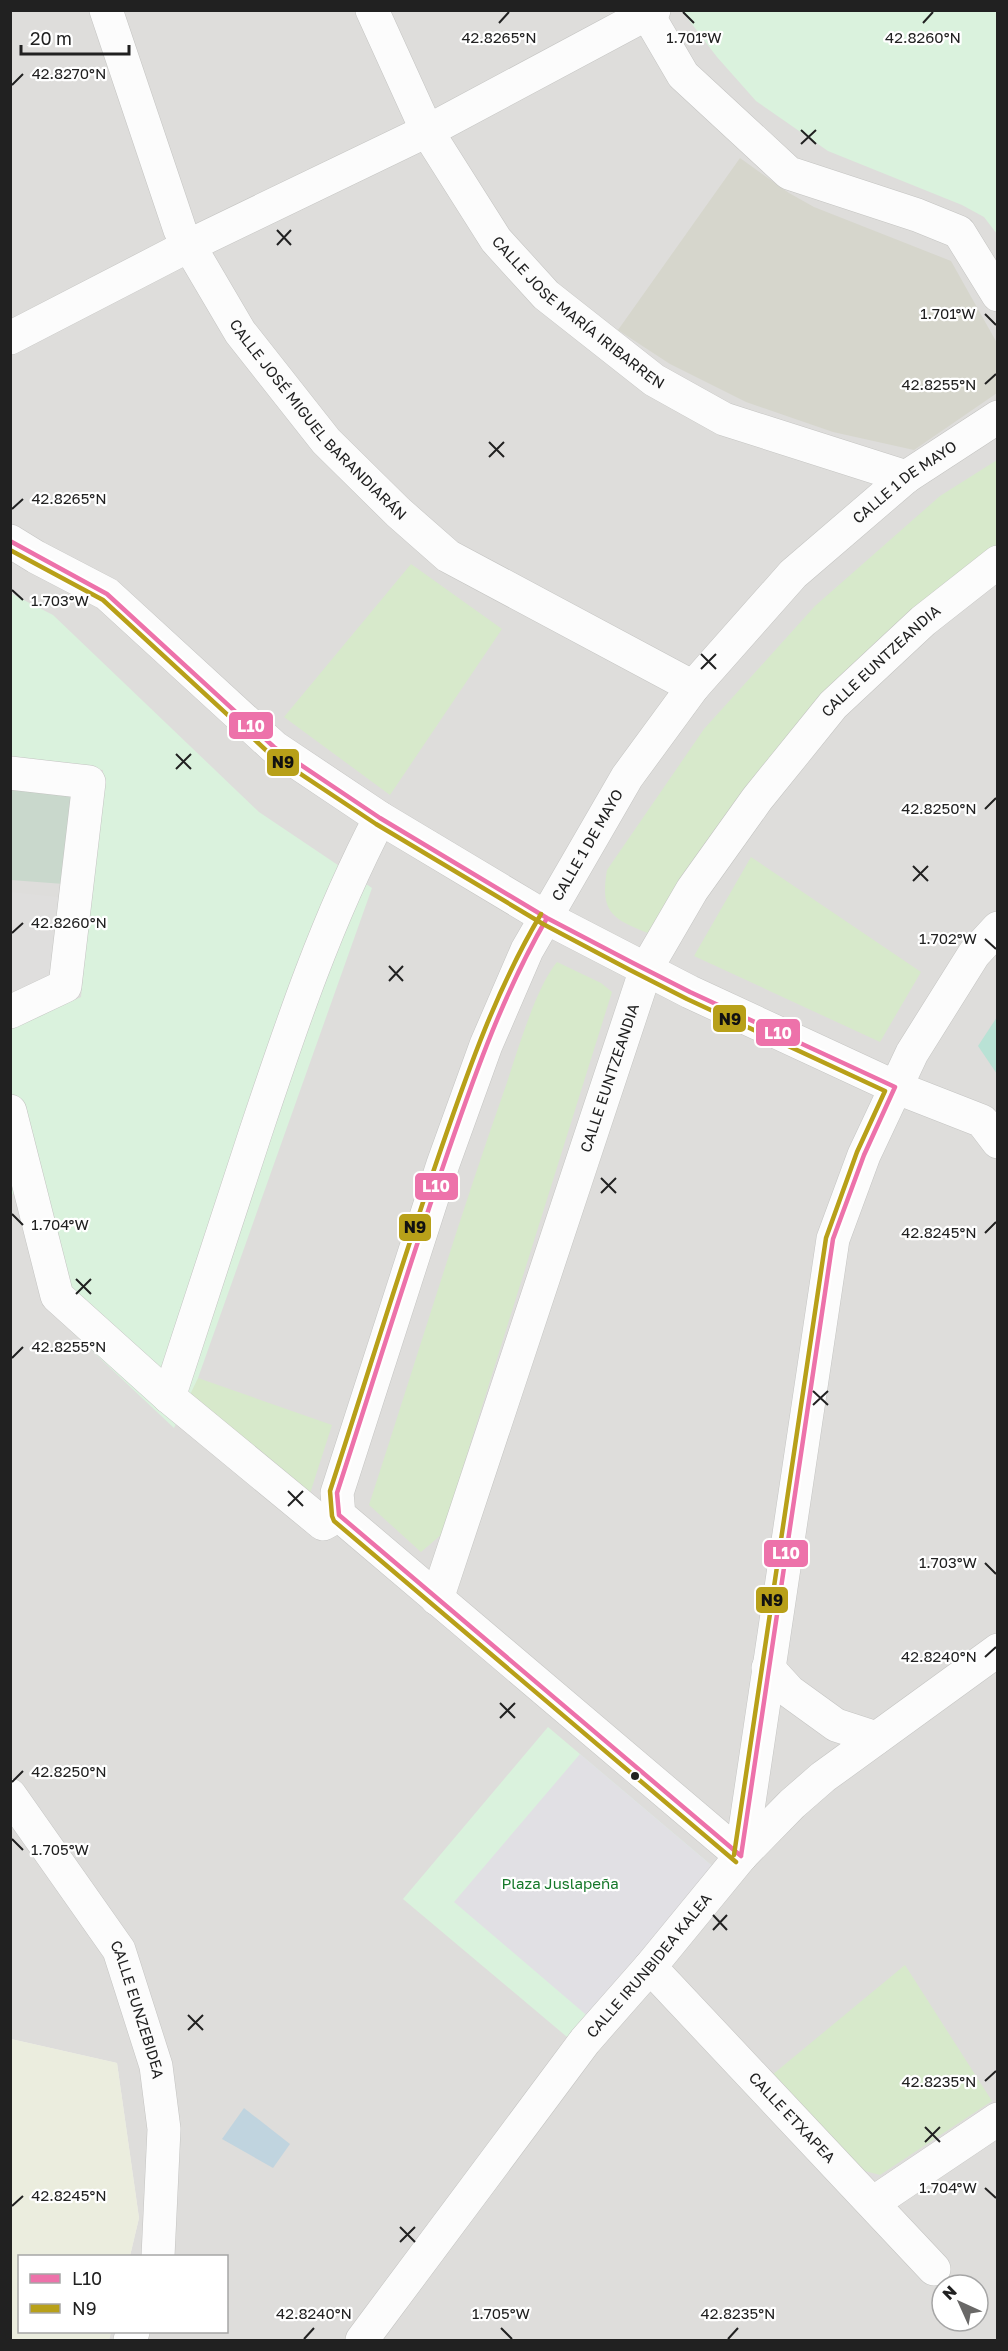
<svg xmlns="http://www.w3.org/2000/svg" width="1008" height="2351" viewBox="0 0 1008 2351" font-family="'Golos Text',sans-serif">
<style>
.residential{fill:#dedddb;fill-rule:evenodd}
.construction{fill:#d6d6cc}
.farmland{fill:#ebedde}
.grass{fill:#d7e9cb}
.cemetery{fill:#c9d8cc}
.park{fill:#daf2dd}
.pitch{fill:#b9e2d5}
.parking{fill:#dfdedd}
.plaza{fill:#e1e0e4}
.water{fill:#c0d4df}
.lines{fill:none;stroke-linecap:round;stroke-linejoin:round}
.minor-casing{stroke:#c4c4c2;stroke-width:34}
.minor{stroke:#fcfcfc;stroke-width:33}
.bus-1-casing{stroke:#fff;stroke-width:9}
.bus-2-casing{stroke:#fff;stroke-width:9}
.bus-1{stroke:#ed72aa;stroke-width:4.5}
.bus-2{stroke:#b8a019;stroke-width:4.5}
.ticks{fill:none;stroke:#212121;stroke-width:2}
.bus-dot{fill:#212121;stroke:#fff;stroke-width:2}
.labels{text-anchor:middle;stroke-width:4.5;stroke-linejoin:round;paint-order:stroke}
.street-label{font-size:15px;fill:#212121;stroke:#fff}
.park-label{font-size:15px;fill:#157829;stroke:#fff}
.ticks-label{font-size:15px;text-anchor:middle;fill:#212121;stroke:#fff;stroke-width:4.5;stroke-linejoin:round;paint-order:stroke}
.line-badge{stroke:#fff;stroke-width:2}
.badge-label{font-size:16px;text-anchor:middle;font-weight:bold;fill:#fff}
.pale-badge-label{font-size:16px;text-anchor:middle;font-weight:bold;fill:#111}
</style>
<rect width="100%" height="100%" fill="#eeedea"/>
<!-- residential -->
<path class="residential" d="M11,11H997V2340H109L111,2332H226V2256H130L139,2218L117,2063L11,2039ZM942,2285H978V2321H942Z"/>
<!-- construction -->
<path class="construction" d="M740,158L789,193L814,207L951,261L997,343V393L914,450L833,432L746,402L670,364L618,330Z"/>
<!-- farmland -->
<path class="farmland" d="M11,2039L117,2063L139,2218L130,2256H20V2332H111L109,2340H11Z"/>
<!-- grass -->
<path class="grass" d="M997,460V544L976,558L848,669L648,933C611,919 600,911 607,870L704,729L815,606L940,496Z
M411,564L502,629L390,795L284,717Z
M751,857L921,972L880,1042L694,956Z
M557,962L601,983L612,992L442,1534L421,1552L369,1505C414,1367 456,1228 504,1091C516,1057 535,988 557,962Z
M198,1378L332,1425L305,1509L186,1401Z
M905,1965L992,2101L880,2175L865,2171L772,2075Z"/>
<!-- cemetery -->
<path class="cemetery" d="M10,773L89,782L77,885L11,880Z"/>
<!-- park -->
<path class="park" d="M682,11H997V234L984,217L962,205L828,151L756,101L717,57Z
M10,593L53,615L259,812L372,888L198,1378L174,1428L52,1313L17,1192L11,1195V1029L81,997L103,770L11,760Z
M548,1727L717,1870L573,2042L403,1899Z"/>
<!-- pitch -->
<path class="pitch" d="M997,1017V1074L978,1046Z"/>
<!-- parking -->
<path class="parking" d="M10,892L67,898L57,980L10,1001Z"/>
<!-- plaza -->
<path class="plaza" d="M580,1754L717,1870L591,2019L454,1902Z"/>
<!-- water -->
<path class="water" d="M244,2108L290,2144L273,2168L222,2139Z"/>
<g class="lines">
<defs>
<g id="minor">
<path id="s1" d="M106,10L180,230L240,332L326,441L398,512L448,556L693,687"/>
<path id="s2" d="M372,10L427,131L496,240L546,295L654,380L724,419L906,477"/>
<path d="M645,10L683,75L789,173L917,215L959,232L998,295"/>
<path d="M10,338L188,246L439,125L654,10"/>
<path d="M10,541L36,557L107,594L274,747L380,818L547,918L690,992L895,1087L982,1121L998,1142"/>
<path d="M10,773L89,782L65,986L10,1012"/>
<path d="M10,1111L57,1296L169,1397L323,1524L339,1515"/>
<path d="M169,1397C198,1309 227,1221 255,1134C291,1026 327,919 380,818"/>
<path id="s3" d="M437,1599L646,969L692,890L757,799L833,705L923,621L998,562"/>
<path d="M768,1668L789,1691L836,1725L876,1738"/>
<path id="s4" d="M10,1795L119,1950L156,2066L164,2129L158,2256"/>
<path id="s5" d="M741,1856L339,1515L337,1493L443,1164L486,1045L527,950L627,777L693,687L793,574L906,477L998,417"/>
<path d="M741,1856L833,1239L864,1155L912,1053L974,954L998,928"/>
<path id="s6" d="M650,1967L934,2269"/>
<path d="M873,2203L998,2119"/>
<path d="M130,2340L133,2332"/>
<path id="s7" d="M362,2340L585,2041L650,1967L741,1856L792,1804L823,1777L998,1650"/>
</g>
</defs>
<!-- minor casing -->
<use href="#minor" class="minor-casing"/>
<!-- minor -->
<use href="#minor" class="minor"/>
<defs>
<path id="bus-1" d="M10,541L107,594L274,747L380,818L547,918L633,963L690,992L895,1087L864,1155L833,1239L741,1856
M547,918C504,992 476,1071 448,1152C409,1265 374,1379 337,1493L339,1515L741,1856"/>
<path id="bus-2" d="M10,550L103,600L269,753L376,824L543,924L630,970L687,999L885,1091L857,1152L826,1238L734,1855
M541,914C497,988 469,1068 441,1149C402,1262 367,1377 330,1491L332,1516L334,1521L736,1862"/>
</defs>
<!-- bus-1 casing -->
<use href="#bus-1" class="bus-1-casing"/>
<!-- bus-2 casing -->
<use href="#bus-2" class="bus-2-casing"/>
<!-- bus-1 -->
<use href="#bus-1" class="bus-1"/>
<!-- bus-2 -->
<use href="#bus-2" class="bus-2"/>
</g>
<!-- ticks -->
<path class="ticks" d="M683,12L694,23M499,23L509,12M923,23L933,12M12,85L23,74M801,130L816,144M801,144L816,130M277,230L291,245M277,245L291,230M985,314L996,325M985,384L996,374M489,442L504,457M489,457L504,442M12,509L23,499M12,590L23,600M701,654L716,669M701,669L716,654M176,754L191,769M176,769L191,754M985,809L996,798M913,866L928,881M913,881L928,866M12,933L23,923M985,939L996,949M389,966L403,981M389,981L403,966M601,1178L616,1193M601,1193L616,1178M12,1214L23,1225M985,1233L996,1222M76,1279L91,1294M76,1294L91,1279M12,1358L23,1347M813,1391L828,1405M813,1405L828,1391M288,1491L303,1506M288,1506L303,1491M985,1563L996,1574M985,1657L996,1647M500,1703L515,1718M500,1718L515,1703M12,1782L23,1771M12,1839L23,1850M713,1915L727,1930M713,1930L727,1915M188,2015L203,2030M188,2030L203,2015M985,2081L996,2071M925,2127L940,2142M925,2142L940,2127M985,2188L996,2198M12,2206L23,2196M400,2227L415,2242M400,2242L415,2227M501,2328L512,2339M304,2339L314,2328M728,2339L738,2328"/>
<!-- markers -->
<circle class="bus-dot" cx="635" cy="1776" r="5"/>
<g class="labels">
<!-- street labels -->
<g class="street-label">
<text dy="5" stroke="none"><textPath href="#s2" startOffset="372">CALLE JOSE MARÍA IRIBARREN</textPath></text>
<text dy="5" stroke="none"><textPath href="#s1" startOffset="468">CALLE JOSÉ MIGUEL BARANDIARÁN</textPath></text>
<text dy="5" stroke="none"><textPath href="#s5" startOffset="1732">CALLE 1 DE MAYO</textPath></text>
<text dy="5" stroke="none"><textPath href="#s3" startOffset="1053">CALLE EUNTZEANDIA</textPath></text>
<text dy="5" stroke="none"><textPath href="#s5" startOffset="1246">CALLE 1 DE MAYO</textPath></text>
<text dy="5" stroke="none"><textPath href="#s3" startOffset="549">CALLE EUNTZEANDIA</textPath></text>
<text dy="5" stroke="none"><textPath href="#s7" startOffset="472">CALLE IRUNBIDEA KALEA</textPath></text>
<text dy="5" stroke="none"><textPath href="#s4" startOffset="252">CALLE EUNZEBIDEA</textPath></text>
<text dy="5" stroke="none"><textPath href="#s6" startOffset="207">CALLE ETXAPEA</textPath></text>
</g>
<!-- park labels -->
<g class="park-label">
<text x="560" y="1889">Plaza Juslapeña</text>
</g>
</g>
<g class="ticks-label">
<text x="499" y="43">42.8265°N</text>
<text x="694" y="43">1.701°W</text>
<text x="923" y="43">42.8260°N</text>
<text x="69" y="79">42.8270°N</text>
<text x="948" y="319">1.701°W</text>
<text x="939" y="390">42.8255°N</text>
<text x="69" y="504">42.8265°N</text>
<text x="60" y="606">1.703°W</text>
<text x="939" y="814">42.8250°N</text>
<text x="69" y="928">42.8260°N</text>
<text x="948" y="944">1.702°W</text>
<text x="60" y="1230">1.704°W</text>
<text x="939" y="1238">42.8245°N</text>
<text x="69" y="1352">42.8255°N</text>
<text x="948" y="1568">1.703°W</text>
<text x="939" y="1662">42.8240°N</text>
<text x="69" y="1777">42.8250°N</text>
<text x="60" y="1855">1.705°W</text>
<text x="939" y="2087">42.8235°N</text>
<text x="948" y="2193">1.704°W</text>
<text x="69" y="2201">42.8245°N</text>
<text x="314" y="2319">42.8240°N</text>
<text x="501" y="2319">1.705°W</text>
<text x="738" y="2319">42.8235°N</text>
</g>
<g class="line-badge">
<rect x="228" y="711" width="46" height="29" rx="6" fill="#ed72aa"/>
<rect x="266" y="748" width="34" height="29" rx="6" fill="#b8a019"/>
<rect x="712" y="1004" width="35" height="29" rx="6" fill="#b8a019"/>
<rect x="755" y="1018" width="46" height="29" rx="6" fill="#ed72aa"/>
<rect x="414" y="1172" width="45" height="29" rx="6" fill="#ed72aa"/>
<rect x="398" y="1213" width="34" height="29" rx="6" fill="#b8a019"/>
<rect x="763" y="1539" width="46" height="29" rx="6" fill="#ed72aa"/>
<rect x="755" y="1586" width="34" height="28" rx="6" fill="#b8a019"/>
</g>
<g class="badge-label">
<text x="251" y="732">L10</text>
<text x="778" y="1039">L10</text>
<text x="436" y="1192">L10</text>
<text x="786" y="1559">L10</text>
</g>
<g class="pale-badge-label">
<text x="283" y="768">N9</text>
<text x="730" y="1025">N9</text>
<text x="415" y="1233">N9</text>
<text x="772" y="1606">N9</text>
</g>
<!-- border -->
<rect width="1008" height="2351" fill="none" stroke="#212121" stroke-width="24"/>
<!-- legend -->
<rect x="18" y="2255" width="210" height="78" fill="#ffffff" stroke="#a6a6a6" stroke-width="1.5"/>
<rect x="30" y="2274" width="30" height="9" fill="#ed72aa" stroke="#a6a6a6" stroke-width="1.5"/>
<text x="72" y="2285" font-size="18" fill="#212121">L10</text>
<rect x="30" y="2304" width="30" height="9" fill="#b8a019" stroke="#a6a6a6" stroke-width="1.5"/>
<text x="72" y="2315" font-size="18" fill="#212121">N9</text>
<!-- north arrow -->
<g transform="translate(960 2303) rotate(315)"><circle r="28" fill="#ffffff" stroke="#a6a6a6" stroke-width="1.5"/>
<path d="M0-4.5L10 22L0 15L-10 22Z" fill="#696867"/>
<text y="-9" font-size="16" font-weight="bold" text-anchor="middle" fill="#212121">N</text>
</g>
<!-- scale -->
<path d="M21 45v9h108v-9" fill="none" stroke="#212121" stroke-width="3"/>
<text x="30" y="45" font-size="18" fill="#212121" stroke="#ffffff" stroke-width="4.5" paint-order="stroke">20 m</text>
</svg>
